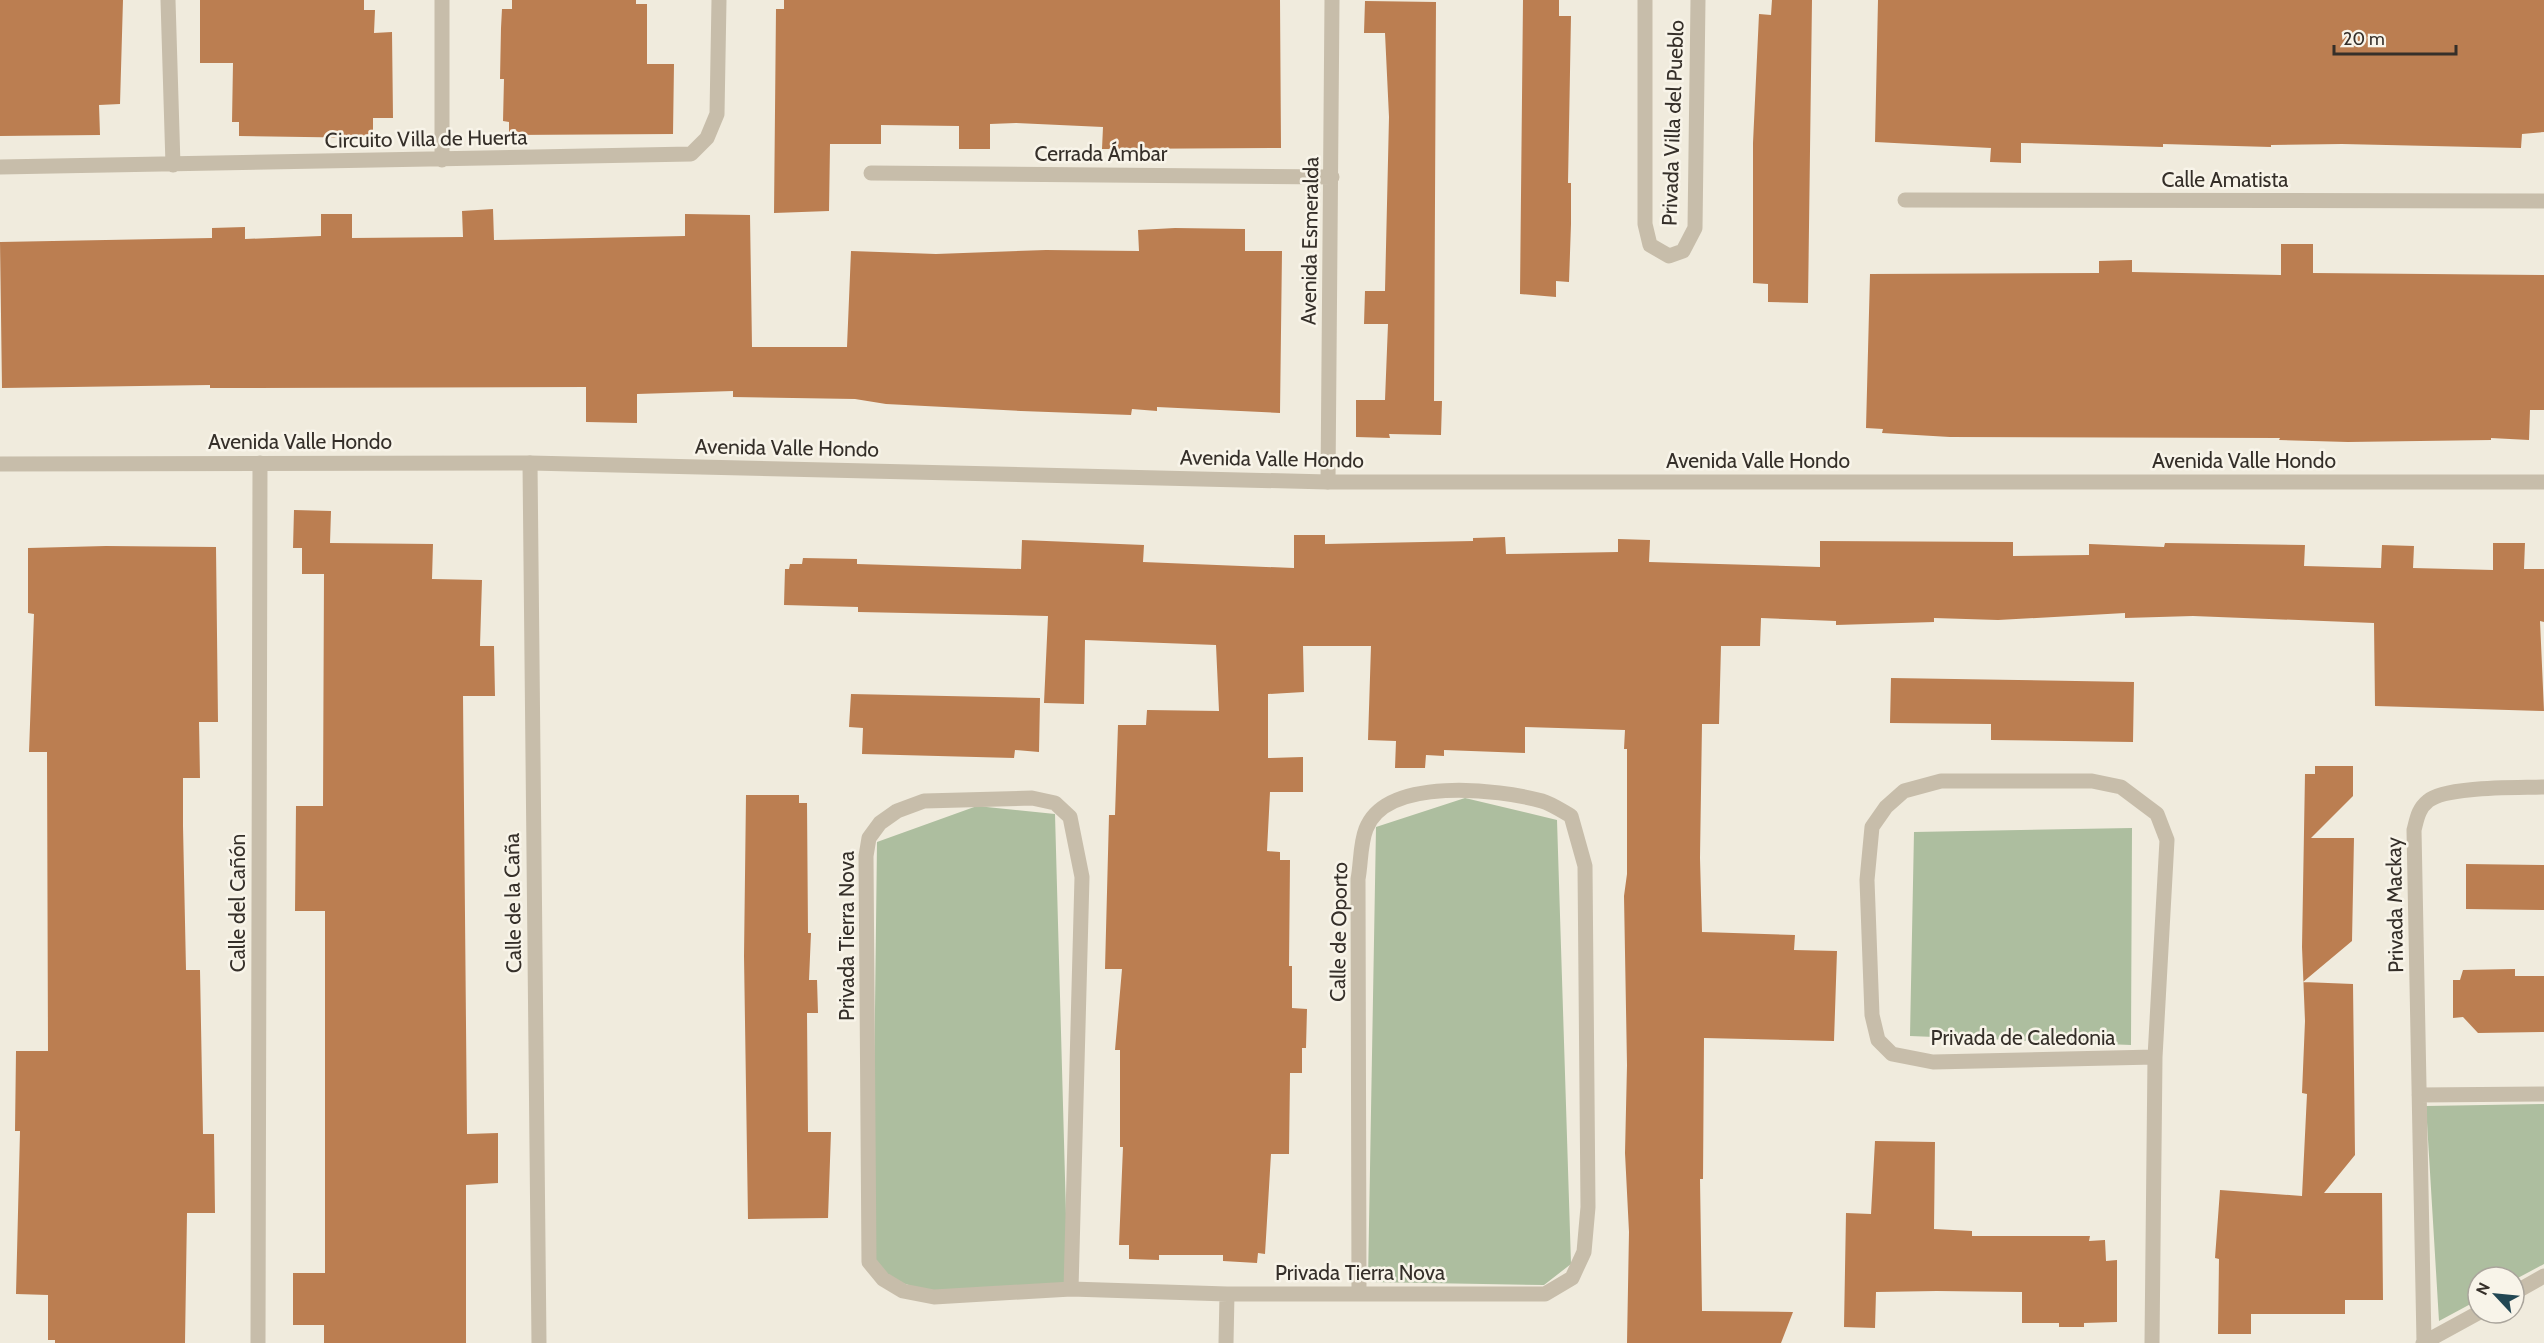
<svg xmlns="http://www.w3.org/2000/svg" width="2544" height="1343" viewBox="0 0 2544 1343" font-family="Cabin,sans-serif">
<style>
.green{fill:#adbe9f}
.building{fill:#bb7e51}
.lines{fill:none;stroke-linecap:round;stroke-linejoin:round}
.minor{stroke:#c7bdaa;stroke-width:15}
.tertiary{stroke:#c7bdaa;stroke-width:15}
.labels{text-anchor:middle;stroke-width:5;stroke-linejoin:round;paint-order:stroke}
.street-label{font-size:21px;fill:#352f29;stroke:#f8f4e9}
</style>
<rect width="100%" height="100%" fill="#f0ebdd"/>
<!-- green -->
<path class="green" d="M1465,798L1557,820L1571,1264L1544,1285L1368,1282L1376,827Z
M977,806L1055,814L1068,1287L936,1294L884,1277L872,1262L877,842Z
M2132,828L2131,1045L1910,1036L1914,832Z
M2544,1104V1264L2514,1280V1277H2478V1300L2439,1321L2426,1106Z"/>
<!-- building -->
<path class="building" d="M0,0H123L120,104L99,105L100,135L0,136Z
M200,0H364V10H375L374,33L392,32L393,118H373V138L239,136V122H232L233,63H200Z
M512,0H636V4H647V64H674L673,134L509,135V122L503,121L504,79H500L501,28L502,9H512Z
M784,0H1280L1281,148L1102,149L1103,127L1016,123L990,124V149H959V126L881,125V144H830L829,211L774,213L776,9H784Z
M1523,0H1559V16H1571L1568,183H1571V224L1569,282L1556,281V297L1520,294Z
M1772,0H1812L1808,303L1768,302V284L1753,283V143L1759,14L1771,15Z
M1878,0H2544V132L2522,134L2521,148L2342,144L2271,145V147L2163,144V147L2021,143V163L1990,162L1991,148L1875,142Z
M1365,1L1436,2L1434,401H1442L1441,435L1389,434L1390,438L1356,437V400H1385L1388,324H1364L1365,291H1385L1389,117L1385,33H1364Z
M493,209L494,240L685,236V214L750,215L752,347H847L851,251L936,254L1046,250L1139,251L1138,230L1175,228L1245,229V251H1282L1280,413L1157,407V411L1132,409L1131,415L1021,411L886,404L855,399L733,397V391L637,394V423L586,422V387L210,388V385L2,388L0,242L212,238V228L245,227V239L321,236V214H352V238L463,237L462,211Z
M2281,244H2313V273L2544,275V410H2530L2529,440L2491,438V440L2348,442L2279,440L2280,438L1950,437L1882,433L1883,429L1866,428L1870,274L2099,273V261L2132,260V272L2281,275Z
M294,510L331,511L330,543L433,544L432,579L482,580L480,646H494L495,696H463L467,1134L498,1133V1183L466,1185V1343H324V1325H293V1273H325V911H295L296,806H323L324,574H302V548H293Z
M1294,535H1325V544L1473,541V538L1505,537L1506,554L1618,552V539L1650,540L1649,562L1820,567V541L2013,542V556L2089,555V544L2164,547L2165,543L2305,545L2304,566L2381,568L2382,545L2414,546L2413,568L2493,570V543H2525L2524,569H2544V622L2540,621L2544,711L2375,706L2374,623L2193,616L2125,618V613L1998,620L1934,618V622L1836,625V621L1761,618L1760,646H1721L1719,724H1702L1700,858L1702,932L1795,935L1794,950L1837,951L1834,1041L1704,1038L1703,1179H1700L1702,1311L1793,1312L1781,1343H1627L1629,1232L1625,1153L1627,1065L1624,896L1627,874V749H1624L1625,730L1525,727V753L1444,750V756L1426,755L1425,768H1395L1396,741L1368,740L1371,646H1303L1304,692L1268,694V758L1303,757V792H1270L1267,851L1280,852V860H1290L1289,966H1292V1008L1307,1009L1306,1048H1302V1073H1290L1289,1154H1271L1265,1254L1258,1253L1257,1263L1223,1261V1255H1159V1260L1129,1259V1245H1119L1123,1147H1120V1050H1115L1122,969H1105L1109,815H1115L1118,725H1146L1147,710L1219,711L1216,645L1085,640L1084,704L1044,703L1048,616L858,612V607L784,605L785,569H789L790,564H802L803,558L857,559V564L1021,569L1022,540L1144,545L1143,562L1294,568Z
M106,546L216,547L218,722H199L200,778H183V826L186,970H200L203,1134H214L215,1213H187L185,1343H55V1340H48V1295L16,1294L20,1131H15L16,1051H48L47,752H29L34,614L28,613V548Z
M1891,678L2134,682L2133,742L1991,740V724L1890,723Z
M851,694L1040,698L1039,752L1015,750L1014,758L862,754L863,728L849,727Z
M2315,766H2353V796L2311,838H2354L2352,941L2303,982L2353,984L2355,1155L2324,1193H2382L2383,1300H2345V1314H2251V1334H2218L2219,1259L2215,1258L2220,1190L2302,1196L2307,1094L2302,1093L2305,1021L2302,947L2305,774H2315Z
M746,795H799V803H807L808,933H811L809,980H817L818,1013H807L808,1132H831L828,1218L748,1219L744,956Z
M2466,864L2544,865V910L2466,909Z
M2515,969V976H2544V1032L2478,1033L2463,1017L2453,1018V980H2460L2463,970Z
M1875,1141L1935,1142L1934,1229L1972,1231V1236H2090L2089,1241L2105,1240L2106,1261L2117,1260V1322L2084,1323V1327H2059V1323H2022V1292L1937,1291L1876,1292L1875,1328L1844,1327L1846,1213L1871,1214Z"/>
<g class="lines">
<!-- minor -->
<path class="minor" d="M168,0L173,165
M442,0V160
M1645,0V224L1650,245L1669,256L1683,251L1695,228L1698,0
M0,167L691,154L707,138L717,114L719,0
M871,173L1332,177
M1905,200L2544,201
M530,463L539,1343
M1328,482L1332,0
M2419,1095L2544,1094
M1071,1289L1082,877L1070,817L1055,803L1032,798L924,801L897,811L880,823L869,838L866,856L869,1262L883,1279L903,1291L934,1297L1071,1289L1227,1294H1545L1572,1278L1584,1252L1588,1207L1585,866L1571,816C1562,811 1552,804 1542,801C1499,789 1386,776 1366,829C1360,844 1361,864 1358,879L1359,1294
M2514,1293L2544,1276
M2424,1342L2414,830C2417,819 2418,809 2428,801C2445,786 2519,788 2544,787
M258,1343L260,463
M1226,1343L1227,1294
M2152,1343L2155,1057L2167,840L2157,814L2121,787L2092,781H1941L1904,791L1886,807L1872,827L1867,880L1872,1015L1878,1040L1892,1054L1933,1062L2155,1057
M2423,1343L2478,1313"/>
<!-- tertiary -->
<path class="tertiary" d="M0,464L530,463L1328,482H2544"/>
</g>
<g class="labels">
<!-- street labels -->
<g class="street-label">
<text transform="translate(1673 123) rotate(-88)" y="7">Privada Villa del Pueblo</text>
<text transform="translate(426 139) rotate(-1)" y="7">Circuito Villa de Huerta</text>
<text x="1101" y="161">Cerrada Ámbar</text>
<text x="2225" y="187">Calle Amatista</text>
<text transform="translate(1310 241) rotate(-89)" y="7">Avenida Esmeralda</text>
<text x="300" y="449">Avenida Valle Hondo</text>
<text transform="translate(787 448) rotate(1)" y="7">Avenida Valle Hondo</text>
<text transform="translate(1272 459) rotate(1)" y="7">Avenida Valle Hondo</text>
<text x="1758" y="468">Avenida Valle Hondo</text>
<text x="2244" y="468">Avenida Valle Hondo</text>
<text transform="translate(238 903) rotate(-90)" y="7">Calle del Cañón</text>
<text transform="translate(513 903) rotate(-91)" y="7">Calle de la Caña</text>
<text transform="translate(2395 905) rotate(-91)" y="7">Privada Mackay</text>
<text transform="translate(1339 932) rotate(-89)" y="7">Calle de Oporto</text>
<text transform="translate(847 936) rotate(-90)" y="7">Privada Tierra Nova</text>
<text x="2023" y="1045">Privada de Caledonia</text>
<text x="1360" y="1280">Privada Tierra Nova</text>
</g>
</g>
<!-- north arrow -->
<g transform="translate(2496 1295) rotate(296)"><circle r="28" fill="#f8f4e9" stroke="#aaa59c" stroke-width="1.5"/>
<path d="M0-4.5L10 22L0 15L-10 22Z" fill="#224753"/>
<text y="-9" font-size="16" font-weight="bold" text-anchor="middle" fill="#352f29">N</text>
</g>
<!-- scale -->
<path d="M2334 45v9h122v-9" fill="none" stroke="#352f29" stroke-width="3"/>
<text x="2343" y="45" font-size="18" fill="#352f29" stroke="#f8f4e9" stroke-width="4.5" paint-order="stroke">20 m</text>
</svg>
